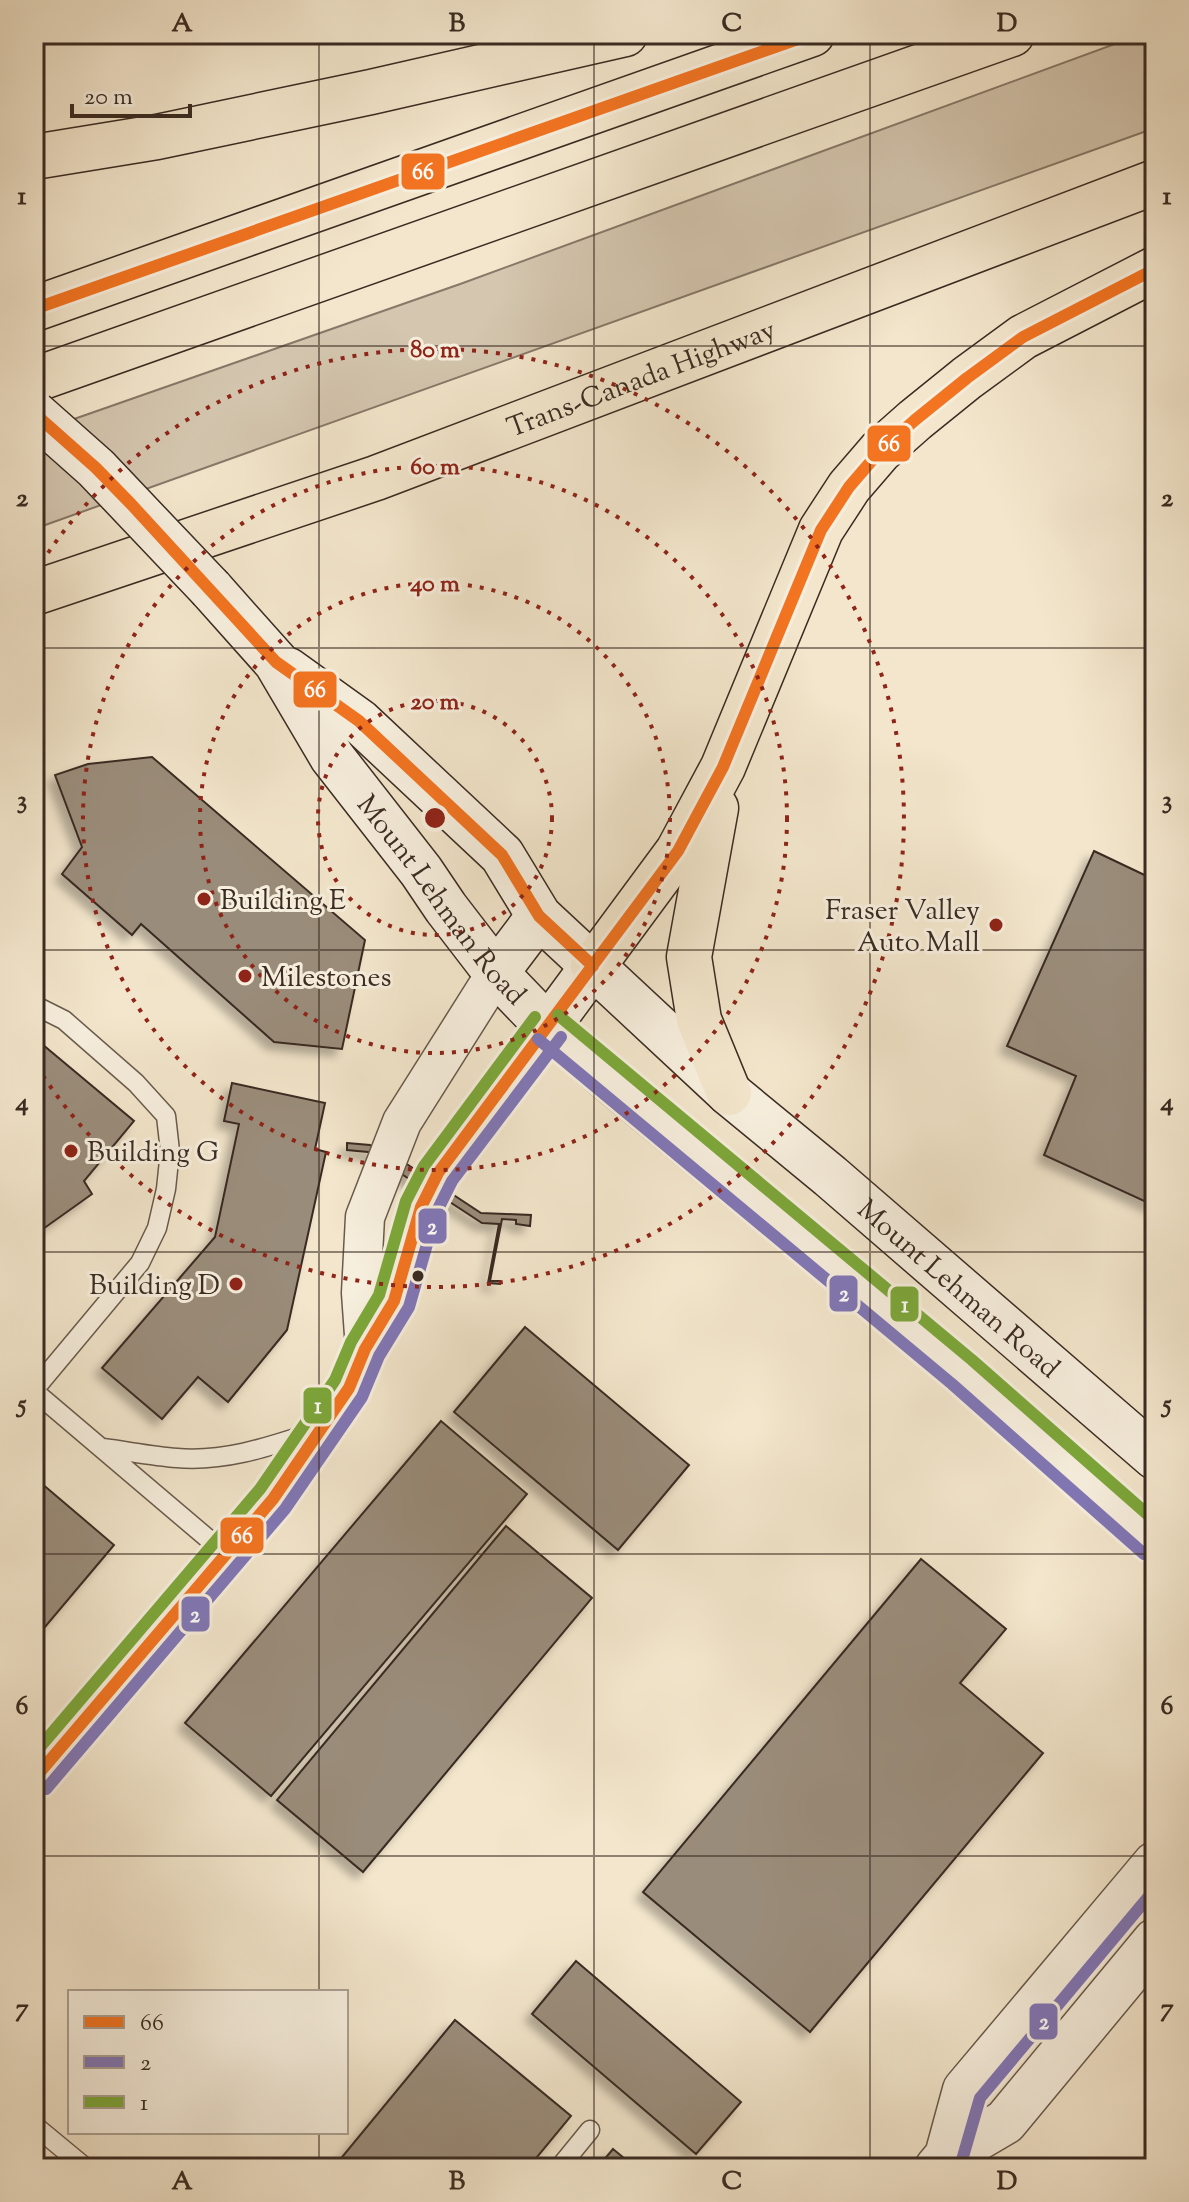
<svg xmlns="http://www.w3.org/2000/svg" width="1189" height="2202" viewBox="0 0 1189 2202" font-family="'Sorts Mill Goudy',serif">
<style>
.green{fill:#d4c6af;stroke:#877868;stroke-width:2}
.building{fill:#9a8c7a;stroke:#3a2b22;stroke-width:2;filter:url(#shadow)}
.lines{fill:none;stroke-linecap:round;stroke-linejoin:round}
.service-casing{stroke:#685a4c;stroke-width:21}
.minor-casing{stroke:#685a4c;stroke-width:41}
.tertiary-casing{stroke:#685a4c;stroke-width:47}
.secondary-casing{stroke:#3a2b22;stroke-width:47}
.motorway-casing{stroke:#3a2b22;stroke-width:47}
.service{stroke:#f7efde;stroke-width:18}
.minor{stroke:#f7efde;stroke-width:38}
.tertiary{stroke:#f7efde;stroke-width:44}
.secondary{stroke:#f7efde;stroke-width:44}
.motorway{stroke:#f3e6cc;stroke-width:44}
.secondary-bridge-casing{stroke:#3a2b22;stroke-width:47;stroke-linecap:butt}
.secondary-bridge{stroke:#f7efde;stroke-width:44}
.bus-1-casing{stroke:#f7efde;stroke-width:18}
.bus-2-casing{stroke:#f7efde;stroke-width:18}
.bus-3-casing{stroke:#f7efde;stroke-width:18}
.bus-1{stroke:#f37421;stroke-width:12}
.bus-2{stroke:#8177b7;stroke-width:12}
.bus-3{stroke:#7ca739;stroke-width:12}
.grid{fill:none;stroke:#3a2b22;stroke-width:2;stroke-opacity:0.55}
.ring{fill:none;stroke:#8f2418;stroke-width:4;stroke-dasharray:4 8}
.poi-dot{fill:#8f2418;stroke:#f7efde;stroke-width:3}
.bus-dot{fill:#3a2b22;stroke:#f7efde;stroke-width:3}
.labels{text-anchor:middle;stroke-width:6;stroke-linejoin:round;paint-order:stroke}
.street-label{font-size:28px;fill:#3a2b22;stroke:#f7efde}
.poi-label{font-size:28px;fill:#3a2b22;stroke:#f7efde;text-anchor:start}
.centre{fill:#8f2418;stroke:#f7efde;stroke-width:4}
.ring-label{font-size:24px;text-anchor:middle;font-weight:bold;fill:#8f2418;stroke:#f7efde;stroke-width:6;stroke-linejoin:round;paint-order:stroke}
.line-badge{stroke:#f7efde;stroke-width:3}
.badge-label{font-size:22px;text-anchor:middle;font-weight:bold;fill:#fff}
.neatline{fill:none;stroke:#3a2b22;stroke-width:3}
.grid-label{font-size:26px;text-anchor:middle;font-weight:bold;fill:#3a2b22}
</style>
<defs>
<filter id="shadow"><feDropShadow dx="-7" dy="7" stdDeviation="4" flood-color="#0004"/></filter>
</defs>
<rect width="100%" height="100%" fill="#f3e6cc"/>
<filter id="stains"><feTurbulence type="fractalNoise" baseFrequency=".0025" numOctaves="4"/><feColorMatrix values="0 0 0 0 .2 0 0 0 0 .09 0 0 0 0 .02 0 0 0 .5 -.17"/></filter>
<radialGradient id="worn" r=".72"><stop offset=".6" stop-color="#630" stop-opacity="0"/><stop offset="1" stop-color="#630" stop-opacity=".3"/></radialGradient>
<!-- green -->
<path class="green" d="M1142,34H1155V128L34,529V433L463,283Z"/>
<!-- building -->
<path class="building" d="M152,757L365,940L342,1049L274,1042L141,924L132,935L62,874L82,847L55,775L88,764Z
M1094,851L1155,880V1206L1044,1155L1076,1076L1007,1046Z
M36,1039L134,1121L84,1181L92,1194L43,1229L34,1218V1041Z
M232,1083L325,1103L315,1149L326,1152L287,1330L228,1402L198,1377L162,1419L102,1368L215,1237L239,1124L224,1121Z
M347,1143L370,1145L397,1163L399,1159L481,1213L531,1215L530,1226L516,1224V1220L502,1219L490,1281H500V1284L488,1283L499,1224L482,1223L436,1193L435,1196L368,1152L347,1150Z
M525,1327L689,1465L618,1550L454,1412Z
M441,1421L527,1494L271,1796L185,1723Z
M34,1477L114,1545L34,1640Z
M506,1526L592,1598L363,1872L277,1800Z
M921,1559L1006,1629L960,1683L1043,1753L810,2032L643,1892Z
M576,1961L741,2102L696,2154L532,2014Z
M455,2020L571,2116L528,2168H333Z
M613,2149L636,2168H597Z"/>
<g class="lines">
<defs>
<path id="service" d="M34,1007H38L64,1020L136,1083L166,1116L170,1151L166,1189L157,1228L140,1263L34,1390
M34,1391L226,1554
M103,1448C127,1451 152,1456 177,1458C224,1462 268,1447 311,1433
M34,2125L86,2168
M559,2168L590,2130"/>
<path id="minor" d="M365,1349L361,1293L365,1217L402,1122L496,973
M34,1779L273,1499L349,1388L365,1349L394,1301L421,1207L438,1173L548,1027"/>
<path id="tertiary" d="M947,2156L965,2090L1155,1864
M937,2168L947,2156L1005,2122L1155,1941"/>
<g id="secondary">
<path id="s1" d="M211,589L276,662L332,757L421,871L446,908L496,973L548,1027L611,1081L962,1372L1155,1542"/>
<path id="s2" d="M288,670L359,721L502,855L539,916L729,1093L830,1176L1155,1457"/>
<path d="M496,973L539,916"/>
<path d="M548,1027L593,966"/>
</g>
<g id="motorway">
<path d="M34,157L157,137L371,92L625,34"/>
<path d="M34,309L812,34"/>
<path d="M34,380L1012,34"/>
<path id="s3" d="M34,593L376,478L1155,182"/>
<path d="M716,808L689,957L699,1020L729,1093"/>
<path d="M593,966L678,851L723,767L821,530L849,487L880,451L915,420L967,378L1023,337L1155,269"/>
</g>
</defs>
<!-- service casing -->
<use href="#service" class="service-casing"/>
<!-- minor casing -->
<use href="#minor" class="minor-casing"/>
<!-- tertiary casing -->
<use href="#tertiary" class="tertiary-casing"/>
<!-- secondary casing -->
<use href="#secondary" class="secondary-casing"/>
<!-- motorway casing -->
<use href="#motorway" class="motorway-casing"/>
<!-- service -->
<use href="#service" class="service"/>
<!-- minor -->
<use href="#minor" class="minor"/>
<!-- tertiary -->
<use href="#tertiary" class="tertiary"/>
<!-- secondary -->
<use href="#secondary" class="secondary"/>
<!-- motorway -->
<use href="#motorway" class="motorway"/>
<defs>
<path id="secondary-bridge" d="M34,413L96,468L211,589"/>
</defs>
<!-- secondary-bridge casing -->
<use href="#secondary-bridge" class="secondary-bridge-casing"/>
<!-- secondary-bridge -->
<use href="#secondary-bridge" class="secondary-bridge"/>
<defs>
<path id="bus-1" d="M34,309L812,34
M34,413L96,468L131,504L276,662L359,721L502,855L539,916L593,966
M34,1779L273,1499L349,1388L365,1349L394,1301L421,1207L438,1173L678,851L723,767L821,530L849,487L880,451L915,420L967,378L1023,337L1155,269"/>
<path id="bus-2" d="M538,1039L952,1384L1144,1554
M46,1789L285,1509L362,1397L379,1356L409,1307L436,1213L452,1181L561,1037
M958,2168L962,2160L980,2098L1155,1889"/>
<path id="bus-3" d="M558,1015L972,1360L1155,1521
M34,1754L260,1489L335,1380L351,1342L379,1295L406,1201L424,1166L535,1017"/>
</defs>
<!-- bus-1 casing -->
<use href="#bus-1" class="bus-1-casing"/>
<!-- bus-2 casing -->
<use href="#bus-2" class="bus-2-casing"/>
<!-- bus-3 casing -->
<use href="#bus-3" class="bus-3-casing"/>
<!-- bus-1 -->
<use href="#bus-1" class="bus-1"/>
<!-- bus-2 -->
<use href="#bus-2" class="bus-2"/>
<!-- bus-3 -->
<use href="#bus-3" class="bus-3"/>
</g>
<!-- grid -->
<path class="grid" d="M319,34V1992M594,34V2168M870,34V2168M34,346H1155M34,648H1155M34,950H1155M34,1252H1155M34,1554H1155M34,1856H1155M319,2132V2168"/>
<!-- distance rings -->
<g class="ring">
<circle cx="435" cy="818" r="117"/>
<circle cx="435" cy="818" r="235"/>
<circle cx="435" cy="818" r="352"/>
<path d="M35 573A469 469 0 1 1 35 1063"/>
</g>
<!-- markers -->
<g class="poi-dot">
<circle cx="204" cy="899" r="8"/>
<circle cx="996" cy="925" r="8"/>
<circle cx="245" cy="976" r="8"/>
<circle cx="71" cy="1151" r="8"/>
<circle cx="236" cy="1284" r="8"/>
</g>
<circle class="bus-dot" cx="418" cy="1276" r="7"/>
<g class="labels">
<!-- street labels -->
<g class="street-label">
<text dy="10" stroke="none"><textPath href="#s3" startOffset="644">Trans-Canada Highway</textPath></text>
<text dy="10" stroke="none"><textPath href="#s1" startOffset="388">Mount Lehman Road</textPath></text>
<text dy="10" stroke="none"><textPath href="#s2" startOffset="916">Mount Lehman Road</textPath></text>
</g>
<!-- poi labels -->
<g class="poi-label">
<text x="220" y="909">Building E</text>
<text x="980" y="919" text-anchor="end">Fraser Valley<tspan x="980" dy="32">Auto Mall</tspan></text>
<text x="261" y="986">Milestones</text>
<text x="87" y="1161">Building G</text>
<text x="220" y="1294" text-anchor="end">Building D</text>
</g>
</g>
<circle cx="435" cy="818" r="12" class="centre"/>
<g class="ring-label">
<text x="435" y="357">80 m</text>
<text x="435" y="474">60 m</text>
<text x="435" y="591">40 m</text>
<text x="435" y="709">20 m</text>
</g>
<g class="line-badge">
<rect x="400" y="152" width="46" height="39" rx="8" fill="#f37421"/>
<rect x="866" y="424" width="46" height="39" rx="8" fill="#f37421"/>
<rect x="292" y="670" width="46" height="39" rx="8" fill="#f37421"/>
<rect x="417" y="1207" width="31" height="38" rx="8" fill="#8177b7"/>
<rect x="828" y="1274" width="31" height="39" rx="8" fill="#8177b7"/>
<rect x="889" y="1285" width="31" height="38" rx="8" fill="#7ca739"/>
<rect x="302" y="1386" width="31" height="39" rx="8" fill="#7ca739"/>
<rect x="219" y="1516" width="46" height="39" rx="8" fill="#f37421"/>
<rect x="180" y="1595" width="31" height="38" rx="8" fill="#8177b7"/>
<rect x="1028" y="2002" width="31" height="39" rx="8" fill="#8177b7"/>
</g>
<g class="badge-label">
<text x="423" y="179">66</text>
<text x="889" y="451">66</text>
<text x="315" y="697">66</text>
<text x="432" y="1234">2</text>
<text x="844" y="1301">2</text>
<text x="905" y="1312">1</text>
<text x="318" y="1413">1</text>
<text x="242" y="1543">66</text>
<text x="195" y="1622">2</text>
<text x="1044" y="2029">2</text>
</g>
<!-- margin -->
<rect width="1189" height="2202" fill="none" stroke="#f3e6cc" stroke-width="88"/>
<!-- legend -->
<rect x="68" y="1990" width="280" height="144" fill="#f7efde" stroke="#aba193" stroke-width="2"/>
<rect x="84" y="2016" width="40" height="12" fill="#f37421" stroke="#aba193" stroke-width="2"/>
<text x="140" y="2030" font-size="24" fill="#3a2b22">66</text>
<rect x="84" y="2056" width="40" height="12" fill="#8177b7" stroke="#aba193" stroke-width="2"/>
<text x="140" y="2070" font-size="24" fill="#3a2b22">2</text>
<rect x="84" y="2096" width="40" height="12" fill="#7ca739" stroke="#aba193" stroke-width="2"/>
<text x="140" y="2110" font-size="24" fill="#3a2b22">1</text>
<!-- scale -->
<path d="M72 104v12h118v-12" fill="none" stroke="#3a2b22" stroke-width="4"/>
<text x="84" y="104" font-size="24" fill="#3a2b22" stroke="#f7efde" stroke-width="6" paint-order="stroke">20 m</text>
<rect x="44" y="44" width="1101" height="2114" class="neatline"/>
<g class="grid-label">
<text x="182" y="31">A</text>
<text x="457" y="31">B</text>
<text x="732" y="31">C</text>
<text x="1007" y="31">D</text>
<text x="22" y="204">1</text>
<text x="1167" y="204">1</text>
<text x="22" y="506">2</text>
<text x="1167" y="506">2</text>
<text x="22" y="808">3</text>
<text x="1167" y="808">3</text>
<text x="22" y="1110">4</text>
<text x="1167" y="1110">4</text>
<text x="22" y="1412">5</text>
<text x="1167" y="1412">5</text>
<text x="22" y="1714">6</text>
<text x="1167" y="1714">6</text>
<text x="22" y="2016">7</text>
<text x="1167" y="2016">7</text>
<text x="182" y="2189">A</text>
<text x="457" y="2189">B</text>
<text x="732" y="2189">C</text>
<text x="1007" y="2189">D</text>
</g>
<rect width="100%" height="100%" filter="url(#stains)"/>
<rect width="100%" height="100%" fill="url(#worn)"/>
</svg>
